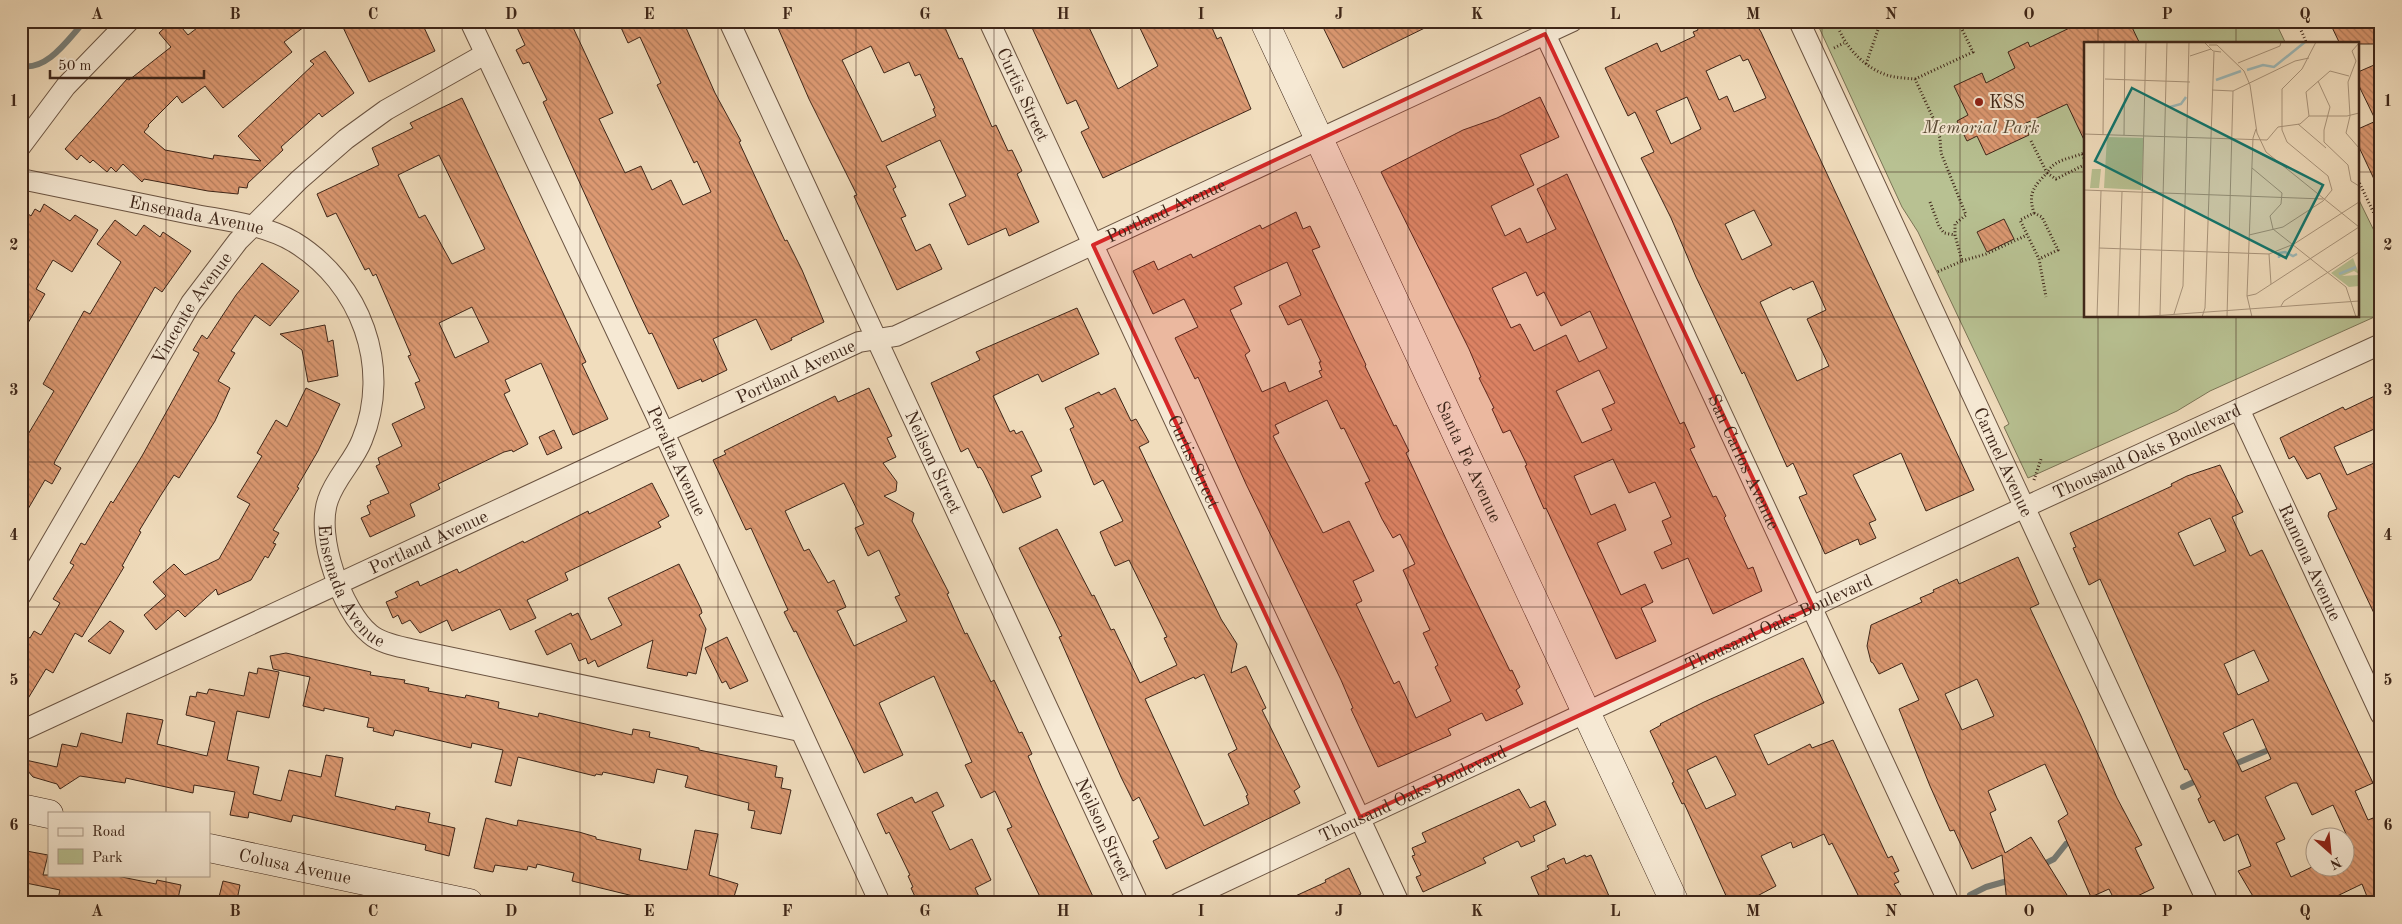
<svg xmlns="http://www.w3.org/2000/svg" width="2402" height="924" viewBox="0 0 2402 924" font-family="'Old Standard TT',serif">
<style>
.green{fill:#b8c192;stroke:#7b7456}
.lines{fill:none;stroke-linecap:round;stroke-linejoin:round}
.stream{stroke:#787f7a;stroke-width:6}
.building{fill:url(#building-back-hatch);stroke:#3e2619;fill-rule:evenodd}
.street-casing{stroke:#6b5442;stroke-width:22}
.secondary-casing{stroke:#3e2619;stroke-width:29}
.path{stroke:#3e2619;stroke-width:3;stroke-dasharray:1 2.5;stroke-linecap:butt}
.street{stroke:#f6e9d4;stroke-width:20}
.secondary{stroke:#f6e9d4;stroke-width:28}
.marked{fill:#d62828;fill-opacity:0.2;stroke:#d62828;stroke-width:4;stroke-linejoin:round}
.grid{fill:none;stroke:#3e2619;stroke-width:1;stroke-opacity:0.55}
.poi-dot{fill:#8f2418;stroke:#f6e9d4;stroke-width:2}
.labels{text-anchor:middle;stroke-width:4;stroke-linejoin:round;paint-order:stroke}
.street-label{font-size:18px;fill:#3e2619;stroke:#f6e9d4}
.poi-label{font-size:18px;fill:#3e2619;stroke:#f6e9d4;text-anchor:start}
.park-label{font-size:18px;font-style:italic;fill:#5c4d37;stroke:#f6e9d4}
.inset-river{fill:none;stroke:#9ebaba;stroke-width:2.5}
.inset-road{fill:none;stroke:#a9947b;stroke-width:1}
.view{fill:#0f766e;fill-opacity:0.15;stroke:#0f766e;stroke-width:2.5}
.inset-edge{fill:none;stroke:#3e2619;stroke-width:2.5}
.neatline{fill:none;stroke:#3e2619;stroke-width:2}
.grid-label{font-size:16px;text-anchor:middle;font-weight:bold;fill:#3e2619}
</style>
<defs>
<pattern id="building-back-hatch" width="6" height="6" patternUnits="userSpaceOnUse" patternTransform="scale(1.25)"><rect width="6" height="6" fill="#dc9972"/><path d="M-1 5l2 2M0 0l6 6M5-1l2 2" fill="none" stroke="#b47d5d"/></pattern>
</defs>
<rect width="100%" height="100%" fill="#f1ddbd"/>
<filter id="stains"><feTurbulence type="fractalNoise" baseFrequency=".004" numOctaves="4"/><feColorMatrix values="0 0 0 0 .2 0 0 0 0 .09 0 0 0 0 .02 0 0 0 .5 -.17"/></filter>
<radialGradient id="worn" r=".72"><stop offset=".6" stop-color="#630" stop-opacity="0"/><stop offset="1" stop-color="#630" stop-opacity=".3"/></radialGradient>
<!-- green -->
<path class="green" d="M1816,21H2275L2286,44H2086V316H2358V198L2381,245V314L2210,391L2177,411L2028,478L2004,427L2009,424L1918,232L1902,207Z"/>
<g class="lines">
<!-- stream -->
<path class="stream" d="M21,66C48,71 68,39 85,21
M2230,766L2266,751
M2183,787L2200,779
M2040,866L2054,859L2066,844
M1970,895L1986,887L2011,880"/>
</g>
<!-- building -->
<path class="building" d="M172,21H176L188,35L206,21H312L284,42L292,52L223,108L205,86L182,103L177,96L148,125L149,126L144,132L165,150L213,159L214,155L261,161L238,136L314,64L310,61L325,51L354,93L322,117L319,113L281,147L283,150L248,183L247,188L239,187L238,194L208,191L144,179L142,182L123,164L116,172L111,167L107,172L93,160L90,163L81,155L77,160L65,149L127,79L129,80L171,47L159,33Z
M340,21H421L435,51L369,82Z
M514,21H570L613,113L599,119L625,173L641,166L652,190L671,180L683,205L711,192L697,161L694,163L657,85L661,83L640,37L628,43L618,21H683L715,93L741,141L739,142L785,241L787,240L802,270L824,322L791,338L792,340L771,350L756,319L713,339L727,370L702,382L701,379L678,389L652,333L649,334L638,311L543,102L547,100L529,62L523,64L516,50L525,45Z
M775,21H942L959,59L962,58L992,127L996,125L1008,151L1012,150L1022,171L1017,174L1039,222L1009,236L1006,228L968,245L949,204L966,196L940,140L886,166L896,187L893,189L906,216L901,218L916,251L930,244L942,269L897,290L854,196L857,195L809,99ZM871,46L884,73L909,62L915,76L920,74L935,108L933,109L936,116L882,142L842,60Z
M1029,21H1086L1118,89L1158,66L1139,26L1149,21H1209L1217,39L1221,37L1251,109L1103,178L1081,132L1089,128L1076,100L1067,104Z
M1320,21H1439L1343,68Z
M1694,21H1754L1761,32L1974,490L1926,511L1901,453L1853,475L1876,520L1869,523L1876,538L1860,545L1858,539L1825,554L1799,497L1807,494L1793,463L1787,467L1744,372L1742,374L1696,277L1671,218L1641,158L1654,152L1635,112L1628,116L1605,68L1657,43L1661,52L1695,36L1693,32L1698,30ZM1740,55L1743,61L1748,59L1766,98L1734,112L1727,96L1719,100L1706,71ZM1687,97L1701,129L1671,144L1656,111ZM1754,210L1772,245L1742,260L1725,224ZM1813,281L1826,310L1807,319L1829,366L1797,381L1760,302L1791,287L1793,290Z
M2084,21H2129L2140,44H2086V144L2067,104L2024,124L2029,135L1986,155L1977,136L1967,141L1957,121L1968,115L1954,86L1982,73L1986,83L2015,68L2008,52L2028,42L2030,47Z
M2329,21H2381V44H2340Z
M2381,62V194L2358,145V129L2376,121L2358,84V72Z
M1540,97L1559,137L1520,155L1534,185L1491,206L1505,236L1520,228L1527,243L1556,229L1537,189L1567,174L1658,376L1680,424L1684,422L1695,447L1690,449L1713,497L1716,496L1726,516L1724,518L1748,569L1753,567L1762,591L1713,614L1688,558L1662,569L1654,552L1672,544L1662,521L1671,517L1655,482L1629,493L1613,459L1574,476L1591,515L1615,504L1626,530L1597,543L1621,595L1645,584L1653,602L1641,608L1656,641L1616,659L1546,508L1544,509L1525,466L1527,465L1510,430L1503,433L1492,409L1494,408L1479,378L1481,377L1469,349L1381,172L1463,130L1497,118ZM1526,272L1537,296L1544,292L1561,326L1590,311L1607,348L1579,362L1566,335L1534,351L1520,324L1511,328L1492,288ZM1599,370L1615,403L1602,409L1612,430L1582,443L1556,391Z
M462,98L586,362L582,364L608,419L573,435L541,363L505,380L510,391L504,394L528,444L513,452L512,450L504,452L438,484L440,489L410,504L415,516L370,537L361,518L370,514L367,506L371,504L370,501L389,493L376,466L380,464L378,458L402,446L392,424L425,408L415,383L420,381L408,356L411,355L376,274L373,276L369,268L365,270L336,213L327,217L317,194L379,165L372,148L413,128L410,123ZM439,155L485,249L452,264L425,215L419,218L398,175ZM472,307L489,342L455,358L439,323Z
M44,204L70,221L75,215L98,230L72,272L53,260L36,289L45,294L21,335V209L31,216L35,209L40,212Z
M1296,212L1303,229L1310,226L1320,247L1312,250L1366,365L1365,366L1394,426L1396,425L1409,451L1406,453L1446,539L1510,671L1512,670L1520,687L1516,690L1523,704L1486,721L1482,713L1448,729L1451,735L1378,767L1351,709L1353,708L1341,680L1246,484L1198,377L1195,379L1175,338L1198,327L1184,299L1153,314L1133,271L1154,261L1158,270L1191,254L1193,258L1260,225L1262,229ZM1287,262L1301,295L1279,306L1288,325L1301,319L1321,362H1319L1322,370L1319,371L1322,377L1289,392L1285,382L1262,392L1245,355L1250,351L1230,310L1242,304L1234,287ZM1327,400L1341,429L1344,428L1370,481L1365,483L1382,519L1393,538L1400,534L1415,564L1403,570L1430,630L1423,633L1438,665L1435,667L1451,701L1416,718L1399,681L1394,684L1356,604L1362,601L1353,581L1374,571L1349,521L1323,533L1273,436L1279,433L1275,425Z
M2004,219L2014,239L1987,252L1977,232Z
M115,220L136,236L144,225L160,237L163,232L191,251L162,292L155,287L55,461L54,464L61,468L52,484L45,480L21,521V446L54,391L43,384L84,311L90,314L121,262L97,244Z
M262,263L299,291L270,326L255,315L231,351L235,353L218,381L230,388L215,421L179,478L174,475L161,495L139,531L141,532L122,566L124,567L82,637L75,633L53,673L46,669L21,710V633L30,638L34,631L41,635L60,603L53,599L74,565L70,563L81,543L85,545L111,501L113,503L142,456L199,353L193,350L202,335L207,339L236,295Z
M1077,308L1099,354L1042,382L1038,374L993,396L1010,432L1014,430L1016,434L1022,431L1042,471L1031,476L1041,497L1003,513L983,471L980,467L978,468L968,448L961,452L931,383L980,360L976,352Z
M325,325L328,342L333,340L338,376L308,382L302,350L280,334Z
M306,388L340,404L318,451L297,487L299,488L273,530L279,533L273,543L276,544L268,558L265,556L251,580L218,595L216,589L185,617L178,610L156,630L144,615L166,596L153,582L174,564L185,575L219,559L250,504L237,497L262,456L257,453L276,420L287,427Z
M869,388L892,436L887,438L896,457L883,463L897,482L896,491L884,496L914,513L912,521L949,593L947,594L965,634L967,633L991,682L994,680L1019,733L1022,732L1032,754L1028,756L1042,788L1096,903H1043L1007,829L1012,827L995,791L981,798L965,765L972,762L934,676L879,703L903,755L864,773L796,631L794,632L784,612L788,610L751,528L746,530L713,460L726,454L724,451L835,396L838,402ZM844,483L864,524L855,528L868,556L879,550L900,595L895,597L907,621L854,646L837,611L846,607L834,580L828,583L809,549L804,551L785,511Z
M1115,388L1131,421L1136,419L1149,442L1139,447L1221,619L1237,644L1231,673L1246,666L1266,708L1262,710L1300,787L1294,791L1300,803L1166,869L1153,841L1159,838L1139,797L1133,801L1121,777L1059,637L1062,636L1019,548L1057,529L1092,596L1094,595L1111,630L1114,629L1140,683L1177,665L1164,638L1167,637L1129,560L1115,566L1108,551L1100,532L1123,521L1103,480L1094,485L1070,429L1074,427L1065,408L1099,392L1101,395ZM1204,674L1237,749L1228,754L1248,795L1246,796L1249,804L1204,826L1145,699L1194,677L1195,679Z
M2381,393V426L2334,447L2347,475L2381,460V628L2328,516L2329,512L2337,509L2320,473L2307,479L2294,456L2289,459L2280,438L2343,407L2345,410Z
M554,430L562,448L547,455L539,437Z
M2220,465L2243,512L2232,517L2250,556L2262,550L2373,783L2355,791L2368,820L2373,818L2381,835V893L2368,899L2362,884L2333,898L2336,903H2257L2238,871L2251,866L2238,834L2224,841L2214,820L2209,823L2198,799L2201,797L2187,769L2185,770L2100,579L2089,585L2073,548L2076,547L2070,533L2172,486L2171,484L2187,476ZM2210,518L2226,551L2194,566L2178,533ZM2254,650L2269,681L2238,695L2224,664ZM2253,719L2271,759L2242,772L2223,733ZM2293,783H2297L2312,815L2333,805L2351,845L2344,848V866H2314L2291,877L2276,843L2285,839L2265,797Z
M652,483L669,516L658,522L661,527L565,573L568,580L527,600L536,618L510,630L500,609L452,631L447,620L420,633L410,620L402,624L398,615L393,618L386,602L398,597L395,592L418,581L420,586L457,569L459,573L523,541L524,543L588,511L589,514Z
M2018,557L2039,604L2030,608L2081,716L2117,798L2142,845L2135,848L2154,888L2123,903H2116L2109,889L2091,897L2058,821L2068,814L2045,764L1988,791L1996,810L1990,813L2005,853L2031,837L2072,903H2007L2002,855L1972,869L1954,830L1950,831L1930,786L1899,709L1919,700L1902,663L1879,674L1873,663L1871,662L1867,646L1871,625L1922,602L1920,598L1934,592L1933,590L1957,579L1959,584ZM1977,679L1994,716L1962,730L1945,694Z
M679,564L701,609L702,613L699,615L706,629L696,674L688,672L687,676L647,668L653,640L598,667L595,660L588,664L586,658L579,661L571,643L547,655L535,631L571,613L572,616L578,613L591,640L622,625L608,598Z
M110,621L124,631L110,654L88,641Z
M727,637L748,681L730,689L726,681L722,683L705,648Z
M286,653L371,672L370,675L405,680L404,683L429,688L428,691L465,698L466,695L499,702L498,708L538,717L539,713L632,735L633,729L650,732L649,737L699,748V750L777,766L775,777L783,778L781,788L791,790L781,834L751,828L755,811L748,810L749,803L685,787L688,776L657,769L654,783L603,772L602,775L596,774L595,776L518,757L511,786L495,782L503,750L472,743L471,748L395,730L393,736L373,731L374,728L367,727L369,718L324,708V711L303,706L310,677L273,669L270,656Z
M1803,658L1824,703L1754,735L1768,765L1810,744L1812,748L1833,740L1888,858L1892,856L1899,871L1894,873L1899,882L1894,884L1906,903H1862L1832,843L1829,845L1824,834L1793,848L1791,842L1761,856L1776,886L1744,903H1737L1727,898L1684,803L1682,804L1672,783L1674,782L1650,731L1661,725L1660,724L1704,702ZM1716,756L1736,795L1706,809L1687,770Z
M258,668L279,672L269,718L237,711L227,760L259,767L253,794L281,801L289,770L321,777L326,755L343,758L335,796L395,810L396,806L430,813L428,822L455,828L449,856L425,850L426,845L293,815L291,822L249,812L248,818L230,815L235,792L194,785L193,793L126,778L125,783L80,776L60,789L57,784L33,777L21,763V759L57,767L62,744L77,747L81,733L122,743L127,713L163,720L157,744L207,756L215,722L186,715L190,696L196,697L197,692L207,694L209,689L244,696L249,672L257,674Z
M1519,789L1530,808L1545,801L1556,825L1533,836L1535,841L1521,847L1518,841L1483,858L1486,863L1423,892L1416,877L1421,875L1412,856L1415,855L1412,848L1426,842L1422,833Z
M937,792L944,806L932,812L950,850L972,839L991,880L975,888L982,903H918L911,888L913,887L908,876L910,875L889,832L886,834L877,814L912,797L915,803Z
M486,818L517,826L518,820L579,832L596,837V839L641,849L639,860L687,870L695,830L718,834L709,875L738,884L732,903H662L572,881L574,873L537,864L536,868L528,866L527,870L495,865L493,872L474,868Z
M21,850L48,855L43,875H112L156,884L157,880L181,885L177,903H103L88,899L87,903H62L63,900L58,899L60,890L21,882Z
M1585,855L1586,857L1591,855L1593,859L1612,903H1542L1531,877L1549,869L1547,866L1564,858L1566,864Z
M1349,868L1361,894L1357,896L1360,903H1280L1326,882L1325,880Z
M223,881L240,885L237,900L219,897Z"/>
<g class="lines">
<defs>
<g id="street">
<path id="s1" d="M470,21L654,411L880,903"/>
<path id="s2" d="M729,21L1138,903"/>
<path id="s3" d="M989,21L1399,903"/>
<path id="s4" d="M1539,21L1949,903"/>
<path id="s5" d="M1799,21L2208,903"/>
<path d="M21,146L66,86L129,21"/>
<path id="s6" d="M21,179C78,191 135,202 191,214C227,221 263,224 294,242C361,283 392,367 362,440C354,461 335,478 328,500C315,536 342,611 370,634C380,643 397,646 410,649L800,731"/>
<path id="s7" d="M2239,409L2381,715"/>
<path id="s8" d="M21,595L191,303L238,241L299,180L346,139L386,110L485,54"/>
<path id="s9" d="M21,731L859,342L896,336L1573,21"/>
<path id="s10" d="M1179,903L2025,507L2381,344"/>
</g>
<g id="secondary">
<path id="s11" d="M1264,21L1675,903"/>
<path d="M21,808L49,814"/>
<path id="s12" d="M209,848L469,903"/>
</g>
</defs>
<!-- street casing -->
<use href="#street" class="street-casing"/>
<!-- secondary casing -->
<use href="#secondary" class="secondary-casing"/>
<!-- path -->
<path class="path" d="M1836,21C1842,43 1862,66 1884,74C1894,78 1905,78 1915,79L1934,120L1940,138L1941,153L1966,215L1955,224V235L1962,261L1937,272
M2297,21L2307,44
M2299,26L2310,21
M1834,48L1844,43
M1866,64L1881,21
M1915,79L1973,52L1958,21
M2031,141L2047,173C2033,187 2028,194 2034,213L2020,220L2039,259L2046,297
M2086,152C2072,159 2055,158 2047,173L2056,179L2086,164
M2082,154L2086,162
M2358,180L2381,228
M1930,202L1939,226L1944,233L1955,235
M2034,213L2042,217L2058,250L2039,259
M1962,261L1986,254L2027,235
M2034,480L2041,459"/>
<!-- street -->
<use href="#street" class="street"/>
<!-- secondary -->
<use href="#secondary" class="secondary"/>
</g>
<!-- marked area -->
<path class="marked" d="M1545,34L1813,607L1360,817L1093,245Z"/>
<!-- grid -->
<path class="grid" d="M166,21V813M304,21V903M442,21V903M580,21V903M718,21V903M856,21V903M994,21V903M1132,21V903M1270,21V903M1408,21V903M1546,21V903M1684,21V903M1822,21V903M1960,21V903M2098,21V44M2236,21V44M21,172H2086M2358,172H2381M2098,316V903M2236,316V903M21,317H2381M21,462H2381M21,607H2381M21,752H2381M166,875V903"/>
<!-- markers -->
<circle class="poi-dot" cx="1979" cy="102" r="5"/>
<g class="labels">
<!-- street labels -->
<g class="street-label">
<text dy="6" stroke="none"><textPath href="#s3" startOffset="81">Curtis Street</textPath></text>
<text dy="6" stroke="none"><textPath href="#s9" startOffset="1259">Portland Avenue</textPath></text>
<text dy="6" stroke="none"><textPath href="#s6" startOffset="179">Ensenada Avenue</textPath></text>
<text dy="6" stroke="none"><textPath href="#s8" startOffset="334">Vincente Avenue</textPath></text>
<text dy="6" stroke="none"><textPath href="#s9" startOffset="854">Portland Avenue</textPath></text>
<text dy="6" stroke="none"><textPath href="#s10" startOffset="1068">Thousand Oaks Boulevard</textPath></text>
<text dy="6" stroke="none"><textPath href="#s1" startOffset="486">Peralta Avenue</textPath></text>
<text dy="6" stroke="none"><textPath href="#s2" startOffset="486">Neilson Street</textPath></text>
<text dy="6" stroke="none"><textPath href="#s3" startOffset="486">Curtis Street</textPath></text>
<text dy="6" stroke="none"><textPath href="#s11" startOffset="486">Santa Fe Avenue</textPath></text>
<text dy="6" stroke="none"><textPath href="#s4" startOffset="486">San Carlos Avenue</textPath></text>
<text dy="6" stroke="none"><textPath href="#s5" startOffset="486">Carmel Avenue</textPath></text>
<text dy="6" stroke="none"><textPath href="#s9" startOffset="449">Portland Avenue</textPath></text>
<text dy="6" stroke="none"><textPath href="#s7" startOffset="169">Ramona Avenue</textPath></text>
<text dy="6" stroke="none"><textPath href="#s6" startOffset="671">Ensenada Avenue</textPath></text>
<text dy="6" stroke="none"><textPath href="#s10" startOffset="662">Thousand Oaks Boulevard</textPath></text>
<text dy="6" stroke="none"><textPath href="#s10" startOffset="258">Thousand Oaks Boulevard</textPath></text>
<text dy="6" stroke="none"><textPath href="#s2" startOffset="891">Neilson Street</textPath></text>
<text dy="6" stroke="none"><textPath href="#s12" startOffset="88">Colusa Avenue</textPath></text>
</g>
<!-- poi labels -->
<g class="poi-label">
<text x="1989" y="108">KSS</text>
</g>
<!-- park labels -->
<g class="park-label">
<text x="1981" y="133">Memorial Park</text>
</g>
</g>
<!-- overview -->
<g transform="translate(2084 42)">
<rect width="275" height="275" fill="#f1ddbd"/>
<path d="M23,95L60,96L57,148L20,146ZM8,127H17L15,146H6ZM269,216L275,232L270,229L258,234L275,233V244L265,245L247,231Z" fill="#b8c192"/>
<path class="inset-river" d="M163,28L179,23L190,25L221,0M132,38L157,29M86,65L97,62L102,55M195,216V211L201,210L209,214L213,212M255,232L272,225"/>
<path class="inset-road" d="M120,0L129,9L137,10M275,1L268,9L272,19L264,40L266,74L262,91L275,106M125,3H133L160,29L166,43L173,91L182,110L275,185M106,14L127,7M154,21L196,4L197,0M21,37L106,40M234,39L246,65L240,88V100L264,123L267,139L275,144M128,48L149,49L211,19L225,16M225,74L222,50L246,29L265,34M214,82L242,106M0,92L183,98L194,85L216,82L225,74H263L275,71M19,93L20,0M40,93L41,0M168,126L198,151L197,162L186,174L189,187L262,245L272,275M0,148L239,157M165,193L199,185L239,159L248,148L244,134L203,100L198,88V47L218,27L232,0M15,206L185,212L210,202L275,160M185,212L187,242M163,254L172,252L275,185M197,264L200,259L275,210M90,272L99,244L105,0M76,273L83,0M13,275L17,149M34,275L38,150M54,275L275,259M55,275L62,0M118,275L121,266L130,10M143,275L149,49M168,275L163,254L169,96L172,87"/>
<path class="view" d="M48,46L239,143L202,216L11,119Z"/>
<rect width="275" height="275" class="inset-edge"/>
</g>
<!-- margin -->
<rect width="2402" height="924" fill="none" stroke="#f1ddbd" stroke-width="55"/>
<!-- legend -->
<rect x="48" y="812" width="162" height="65" fill="#f6e9d4" stroke="#ac9b89"/>
<rect x="58" y="828" width="25" height="8" fill="#f6e9d4" stroke="#ac9b89"/>
<text x="92" y="836" font-size="15" fill="#3e2619">Road</text>
<rect x="58" y="849" width="25" height="15" fill="#b8c192" stroke="#ac9b89"/>
<text x="92" y="862" font-size="15" fill="#3e2619">Park</text>
<!-- north arrow -->
<g transform="translate(2330 852) rotate(153)"><circle r="24" fill="#f6e9d4" stroke="#ac9b89"/>
<path d="M0-4L9 19L0 12L-9 19Z" fill="#8f2418"/>
<text y="-8" font-size="14" font-weight="bold" text-anchor="middle" fill="#3e2619">N</text>
</g>
<!-- scale -->
<path d="M50 70v8h154v-8" fill="none" stroke="#3e2619" stroke-width="2.5"/>
<text x="58" y="70" font-size="15" fill="#3e2619" stroke="#f6e9d4" stroke-width="4" paint-order="stroke">50 m</text>
<rect x="28" y="28" width="2346" height="868" class="neatline"/>
<g class="grid-label">
<text x="97" y="19">A</text>
<text x="235" y="19">B</text>
<text x="373" y="19">C</text>
<text x="511" y="19">D</text>
<text x="649" y="19">E</text>
<text x="787" y="19">F</text>
<text x="925" y="19">G</text>
<text x="1063" y="19">H</text>
<text x="1201" y="19">I</text>
<text x="1339" y="19">J</text>
<text x="1477" y="19">K</text>
<text x="1615" y="19">L</text>
<text x="1753" y="19">M</text>
<text x="1891" y="19">N</text>
<text x="2029" y="19">O</text>
<text x="2167" y="19">P</text>
<text x="2305" y="19">Q</text>
<text x="14" y="106">1</text>
<text x="2388" y="106">1</text>
<text x="14" y="250">2</text>
<text x="2388" y="250">2</text>
<text x="14" y="395">3</text>
<text x="2388" y="395">3</text>
<text x="14" y="540">4</text>
<text x="2388" y="540">4</text>
<text x="14" y="685">5</text>
<text x="2388" y="685">5</text>
<text x="14" y="830">6</text>
<text x="2388" y="830">6</text>
<text x="97" y="916">A</text>
<text x="235" y="916">B</text>
<text x="373" y="916">C</text>
<text x="511" y="916">D</text>
<text x="649" y="916">E</text>
<text x="787" y="916">F</text>
<text x="925" y="916">G</text>
<text x="1063" y="916">H</text>
<text x="1201" y="916">I</text>
<text x="1339" y="916">J</text>
<text x="1477" y="916">K</text>
<text x="1615" y="916">L</text>
<text x="1753" y="916">M</text>
<text x="1891" y="916">N</text>
<text x="2029" y="916">O</text>
<text x="2167" y="916">P</text>
<text x="2305" y="916">Q</text>
</g>
<rect width="100%" height="100%" filter="url(#stains)"/>
<rect width="100%" height="100%" fill="url(#worn)"/>
</svg>
